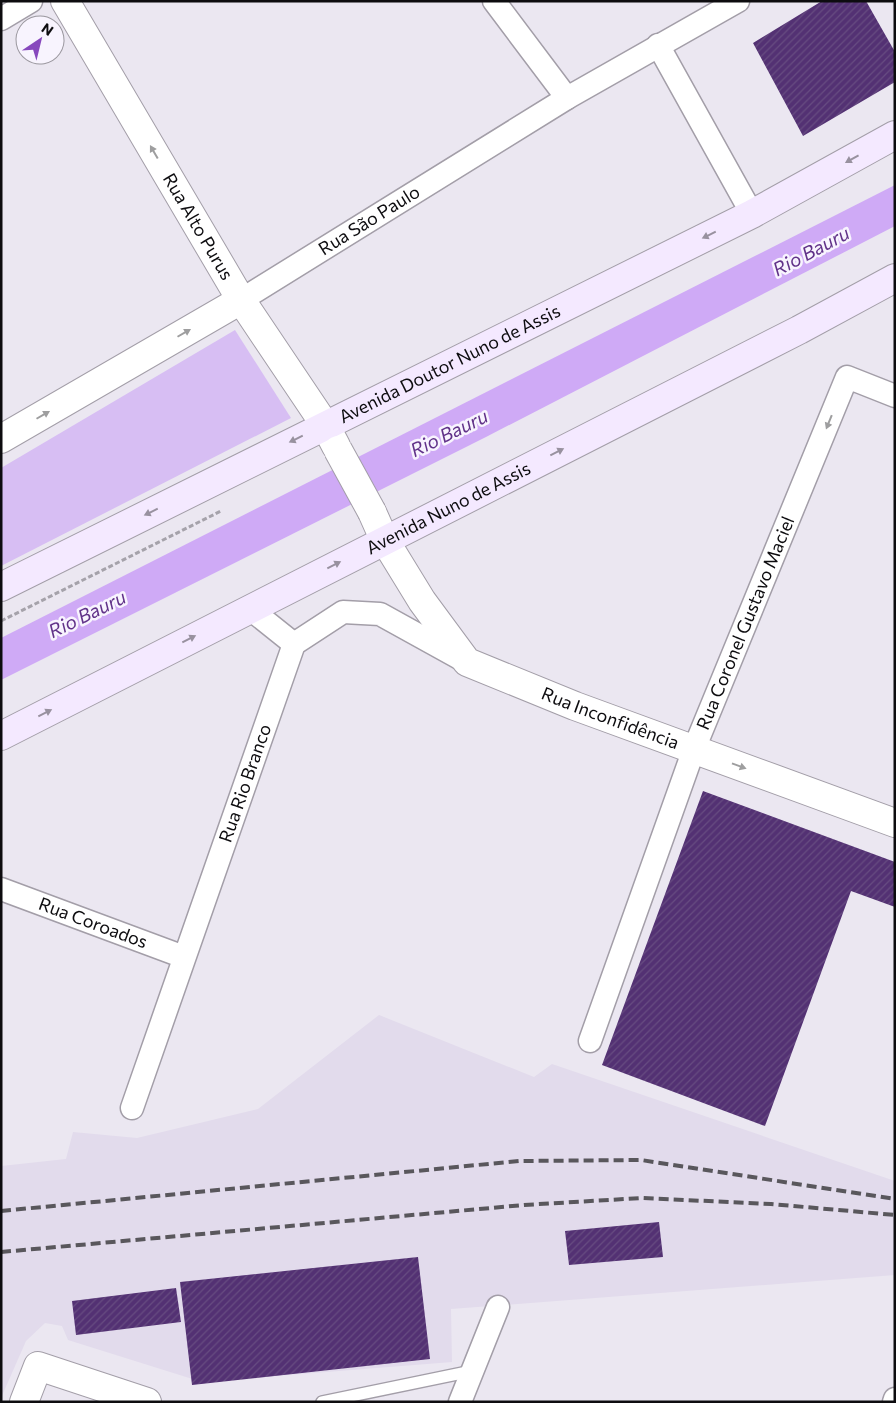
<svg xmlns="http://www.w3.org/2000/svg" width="896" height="1403" viewBox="0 0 896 1403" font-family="Commissioner,sans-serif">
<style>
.built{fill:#e2dbec}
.pitch{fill:#d7bef3}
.water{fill:#cfaaf6}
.building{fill:url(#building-hatch)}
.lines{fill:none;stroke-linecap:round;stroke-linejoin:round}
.service-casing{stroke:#a39ea8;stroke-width:14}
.minor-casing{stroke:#a39ea8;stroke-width:25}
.tertiary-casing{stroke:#a39ea8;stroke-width:30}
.secondary-casing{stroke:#a39ea8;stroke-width:30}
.path{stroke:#a5a2aa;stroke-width:3;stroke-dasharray:5 2.5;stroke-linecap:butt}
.service{stroke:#fff;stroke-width:11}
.minor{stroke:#fff;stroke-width:22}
.tertiary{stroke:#fff;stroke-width:28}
.secondary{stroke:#f4e9ff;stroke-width:28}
.rail{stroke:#59575c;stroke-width:4;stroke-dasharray:10 5;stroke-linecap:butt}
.tertiary-bridge-casing{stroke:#a39ea8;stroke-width:30;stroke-linecap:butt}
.tertiary-bridge{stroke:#fff;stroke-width:28}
.oneway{fill:#9e9e9f}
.oneway2{fill:#98919f}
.labels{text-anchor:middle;stroke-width:5;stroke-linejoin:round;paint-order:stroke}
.street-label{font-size:18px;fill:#0d0c0f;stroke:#f8f4fe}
.water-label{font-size:19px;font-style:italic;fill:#613289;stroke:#f8f4fe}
</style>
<defs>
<pattern id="building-hatch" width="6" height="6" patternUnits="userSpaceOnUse" patternTransform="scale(1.25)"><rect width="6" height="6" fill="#533173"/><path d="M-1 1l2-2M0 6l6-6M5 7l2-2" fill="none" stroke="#674c81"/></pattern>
</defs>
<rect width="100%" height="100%" fill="#ebe7f1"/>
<!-- built -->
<path class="built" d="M379,1015L534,1077L552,1064L895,1181V1275L451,1309L452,1362L202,1382L68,1340L62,1326L45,1323L26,1341L1,1398V1166L66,1159L73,1132L137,1138L258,1109Z"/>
<!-- pitch -->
<path class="pitch" d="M235,330L291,418L1,566V468Z"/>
<!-- water -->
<path class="water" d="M895,185V226L486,437L1,680V638Z"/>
<!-- building -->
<path class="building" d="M822,1H866L895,52V82L803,136L753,43Z
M703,791L895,862V907L851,891L765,1126L602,1065Z
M659,1222L663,1257L569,1265L565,1231Z
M418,1257L430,1359L192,1385L180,1282Z
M176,1288L181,1322L76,1335L72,1301Z"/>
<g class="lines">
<defs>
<path id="service" d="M322,1402L472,1371"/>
<g id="minor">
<path d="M494,1L567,98"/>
<path d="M1,19L31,1"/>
<path d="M658,45L752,214"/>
<path id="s1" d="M241,300L567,98L738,1"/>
<path d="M249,608L294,644"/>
<path id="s2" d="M1,889L184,957"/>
<path id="s3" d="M590,1041L694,749L847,377L895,396"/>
<path id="s4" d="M132,1108L294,644L343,612L380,614L465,661"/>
<path d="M460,1402L498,1307"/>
<path d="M894,1402L895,1399"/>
</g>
<g id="tertiary">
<path id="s5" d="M65,1L241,300L325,425L336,446"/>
<path d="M1,439L241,300"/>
<path id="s6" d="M372,512L384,539L422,601L467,662L575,706L895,823"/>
<path d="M24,1402L38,1366L147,1402"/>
</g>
<g id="secondary">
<path id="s7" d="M1,587L752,214L895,135"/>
<path id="s8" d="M1,736L799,330L895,278"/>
</g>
</defs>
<!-- service casing -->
<use href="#service" class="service-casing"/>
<!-- minor casing -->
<use href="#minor" class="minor-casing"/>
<!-- tertiary casing -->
<use href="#tertiary" class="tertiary-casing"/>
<!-- secondary casing -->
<use href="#secondary" class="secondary-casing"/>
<!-- path -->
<path class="path" d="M1,621L221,511"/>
<!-- service -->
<use href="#service" class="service"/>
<!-- minor -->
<use href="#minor" class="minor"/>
<!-- tertiary -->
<use href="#tertiary" class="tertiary"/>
<!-- secondary -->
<use href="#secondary" class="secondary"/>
<!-- rail -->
<path class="rail" d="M1,1211L519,1161L641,1160L895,1199
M1,1252L524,1205L642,1198L771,1204L895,1215"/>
<defs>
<path id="tertiary-bridge" d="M338,450L372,512"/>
</defs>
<!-- tertiary-bridge casing -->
<use href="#tertiary-bridge" class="tertiary-bridge-casing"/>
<!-- tertiary-bridge -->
<use href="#tertiary-bridge" class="tertiary-bridge"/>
</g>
<!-- one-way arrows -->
<defs><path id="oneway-solid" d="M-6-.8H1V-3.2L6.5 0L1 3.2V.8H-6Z" transform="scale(1.25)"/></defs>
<g class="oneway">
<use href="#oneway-solid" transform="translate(154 152) rotate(-120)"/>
<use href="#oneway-solid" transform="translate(184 333) rotate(-30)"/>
<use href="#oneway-solid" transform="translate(43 415) rotate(-30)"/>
<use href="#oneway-solid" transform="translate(829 422) rotate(112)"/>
<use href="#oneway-solid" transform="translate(739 766) rotate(20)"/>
</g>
<g class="oneway2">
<use href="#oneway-solid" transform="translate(852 159) rotate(151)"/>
<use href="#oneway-solid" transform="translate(709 235) rotate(154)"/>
<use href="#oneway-solid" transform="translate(296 439) rotate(154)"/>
<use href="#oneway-solid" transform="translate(557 452) rotate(-27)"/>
<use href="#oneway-solid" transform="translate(151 512) rotate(154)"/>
<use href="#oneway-solid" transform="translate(334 565) rotate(-27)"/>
<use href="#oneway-solid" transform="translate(189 639) rotate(-27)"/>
<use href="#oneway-solid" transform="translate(45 713) rotate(-27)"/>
</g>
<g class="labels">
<!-- street labels -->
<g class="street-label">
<text dy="6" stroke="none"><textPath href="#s1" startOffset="151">Rua São Paulo</textPath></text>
<text dy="6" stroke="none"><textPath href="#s5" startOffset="262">Rua Alto Purus</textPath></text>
<text dy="6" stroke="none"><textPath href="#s7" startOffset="501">Avenida Doutor Nuno de Assis</textPath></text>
<text dy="6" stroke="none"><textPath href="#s8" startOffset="502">Avenida Nuno de Assis</textPath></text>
<text dy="6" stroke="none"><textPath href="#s3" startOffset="446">Rua Coronel Gustavo Maciel</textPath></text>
<text dy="6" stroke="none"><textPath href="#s6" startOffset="332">Rua Inconfidência</textPath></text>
<text dy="6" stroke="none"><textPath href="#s4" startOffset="344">Rua Rio Branco</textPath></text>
<text dy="6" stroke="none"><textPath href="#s2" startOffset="98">Rua Coroados</textPath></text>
</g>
<!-- water labels -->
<g class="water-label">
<text transform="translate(811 251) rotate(-28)" y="7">Rio Bauru</text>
<text transform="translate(449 433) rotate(-26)" y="7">Rio Bauru</text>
<text transform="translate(87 614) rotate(-26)" y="7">Rio Bauru</text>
</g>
</g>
<!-- border -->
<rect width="896" height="1403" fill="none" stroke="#0d0c0f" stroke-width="5"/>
<!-- north arrow -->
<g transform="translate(40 40) rotate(35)"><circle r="24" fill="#f8f4fe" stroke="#9a979e"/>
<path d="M0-4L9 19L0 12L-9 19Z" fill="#8748bd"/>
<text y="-8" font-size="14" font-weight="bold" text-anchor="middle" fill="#0d0c0f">N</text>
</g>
</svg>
